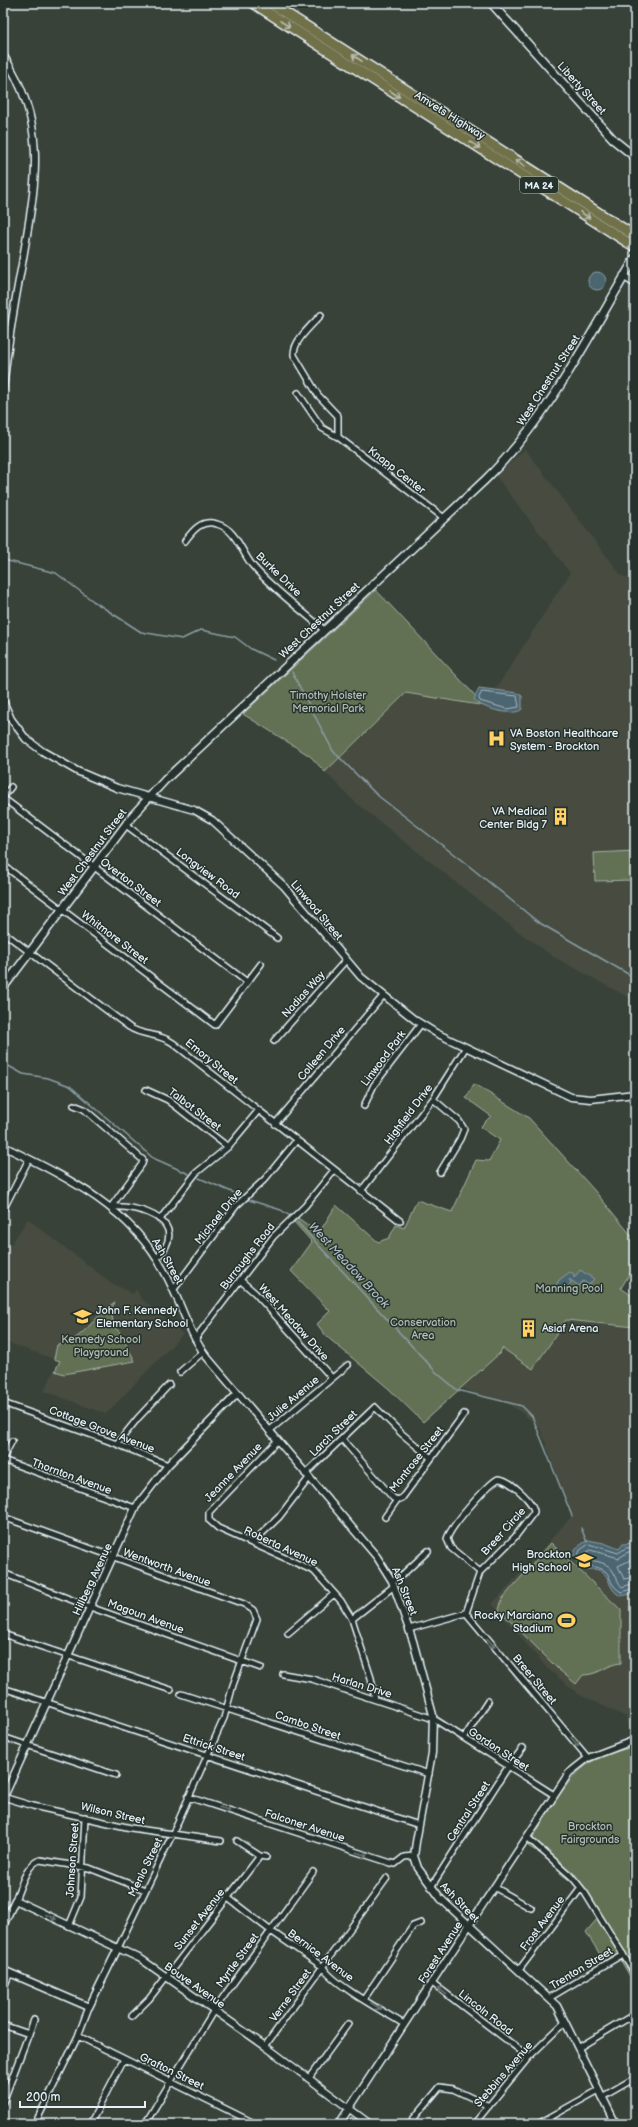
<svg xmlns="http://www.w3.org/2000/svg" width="638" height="2127" viewBox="0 0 638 2127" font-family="'Balsamiq Sans',sans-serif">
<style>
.built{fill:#464c3f}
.green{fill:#627153;stroke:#a5b1a6}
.water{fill:#4b6671;stroke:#8a9ea7}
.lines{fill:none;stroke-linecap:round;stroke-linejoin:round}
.shore{stroke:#a9b9c2;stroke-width:1}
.stream{stroke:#8a9ea7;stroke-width:1.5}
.minor-casing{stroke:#e8f1f8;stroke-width:8}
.tertiary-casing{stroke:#e8f1f8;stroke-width:9}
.secondary-casing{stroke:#e8f1f8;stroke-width:10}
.motorway-casing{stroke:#e8f1f8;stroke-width:12}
.minor{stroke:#26332d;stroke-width:5}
.tertiary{stroke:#26332d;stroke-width:6}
.secondary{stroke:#26332d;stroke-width:7}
.motorway{stroke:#70704a;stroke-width:9}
.oneway{stroke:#b8bdb2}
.oneway2{stroke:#6a7674}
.labels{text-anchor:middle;stroke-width:3;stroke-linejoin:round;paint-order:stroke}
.shield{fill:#26332d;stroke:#aeb8bb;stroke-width:1}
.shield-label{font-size:10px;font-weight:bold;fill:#e8f1f8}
.street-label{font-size:11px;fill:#e8f1f8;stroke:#26332d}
.park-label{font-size:11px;fill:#b2beb6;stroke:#26332d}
.poi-label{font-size:11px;fill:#e8f1f8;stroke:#26332d;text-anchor:start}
.water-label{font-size:12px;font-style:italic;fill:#a9b9c2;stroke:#26332d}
</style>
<rect width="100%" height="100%" fill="#394238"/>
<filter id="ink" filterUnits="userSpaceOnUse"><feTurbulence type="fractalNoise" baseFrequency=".025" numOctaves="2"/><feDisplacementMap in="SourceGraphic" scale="8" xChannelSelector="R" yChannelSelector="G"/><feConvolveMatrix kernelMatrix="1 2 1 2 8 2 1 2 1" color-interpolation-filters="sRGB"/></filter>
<g filter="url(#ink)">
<!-- built -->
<path class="built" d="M525,449L621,575L635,582V1001L554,957L516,930L356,803L325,772L406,693L485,706L570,573L496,476Z
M28,1219L110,1282L133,1294L136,1289L141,1298L183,1334L106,1414L44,1391L59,1361L3,1341V1256Z
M566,1320L635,1327L634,1737L626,1717L578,1694L547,1668L492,1604L572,1516L540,1428L522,1413L508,1404L461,1388L500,1353L502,1348L534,1369Z"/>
<!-- green -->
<path class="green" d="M376,590L485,706L406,693L325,772L310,756L243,714Z
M635,851V880L595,881L594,853Z
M474,1084L529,1118L594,1190L635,1240V1265L621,1288L635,1298V1327L566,1320L533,1369L502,1348L500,1353L423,1422L388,1388L326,1336L317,1324L330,1311L291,1271L312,1242L294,1222L298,1218L319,1233L336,1205L378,1242L389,1238L396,1225L404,1228L417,1200L452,1212L476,1160L489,1161L500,1140L480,1127L491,1116L466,1098Z
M115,1302L111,1310L114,1327L119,1331L135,1361L64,1374L55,1371L60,1361L54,1359L57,1345C79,1345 97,1313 115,1302Z
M551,1543L621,1610V1663C607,1664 600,1675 583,1675L576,1684L558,1669L499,1610L502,1599Z
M635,1747V1985L617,1954L604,1961L586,1932L597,1919L578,1887L560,1873L563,1868L528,1846C545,1819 564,1779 591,1762C604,1754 620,1750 635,1747Z"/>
<!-- water -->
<path class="water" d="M588 281a9 9 0 1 1 18 0a9 9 0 1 1-18 0Z
M479,688L518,693L522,696V709C514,718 477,707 474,699Z
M580,1270L594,1279L589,1285L583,1281L579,1286L569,1279L571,1282L567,1290L562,1292L558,1291L556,1286L559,1280L570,1272L574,1274V1278Z
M588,1540L604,1543L619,1549L623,1544L635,1543V1591L631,1594L620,1596C608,1588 611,1580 603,1573C590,1562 583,1580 574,1555L576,1548Z"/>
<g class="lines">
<!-- shore -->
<path class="shore" d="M482,692L517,696L519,707L507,709L480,701L479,698Z
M635,1547L626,1548L618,1553L589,1544L580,1550L578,1555L583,1565C620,1569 601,1579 621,1592L635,1588
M635,1552H628L619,1558L590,1550L583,1555L586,1560C596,1561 609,1562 614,1573C617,1578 618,1583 622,1587L635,1583
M635,1558L618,1566L624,1579L635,1577"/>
<!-- stream -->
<path class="stream" d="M4,560L56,573L93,601L141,632L182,639L201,630L235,637L251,649L274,660
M292,672L333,751L377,795L469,866L538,922L635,978
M3,1063L23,1074L48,1078L70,1086L153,1158L189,1174
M199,1178L239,1195
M249,1200L281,1210L290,1216
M297,1222L436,1372L457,1390L522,1406L532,1416L572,1516
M581,1528L587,1542"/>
<defs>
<path id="minor" d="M321,315C312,325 293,341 294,355L318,395L338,416V437
M298,393L322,428L338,437L444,518
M185,541C193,530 202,519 217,524C236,529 241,551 252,565C270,587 303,611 324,630
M3,797L11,787
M3,798L247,982
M126,825L277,938
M3,865L215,1025L261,964
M3,932L129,1027C144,1037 157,1032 173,1043L400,1221
M274,1041L346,960
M146,1090L168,1100L228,1147
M433,1099L459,1121L464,1129L460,1139L440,1172
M74,1105L84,1109L143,1160L142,1164L111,1207
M364,1106L374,1085L421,1024
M275,1124L383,996
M361,1191L433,1099L466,1047
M111,1207C141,1205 192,1222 157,1258
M3,1210L29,1159
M161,1218L196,1173L228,1147L258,1111
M240,1280L255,1293L332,1378
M174,1289L236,1206L265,1179L296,1141
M195,1339L273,1237L305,1206L334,1170
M180,1372L203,1352
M3,1403L117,1444L168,1465
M269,1431L348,1365
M342,1439L393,1498L397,1500
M277,1441L209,1512V1520L218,1528L314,1571L341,1601L352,1619
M117,1444L138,1418L169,1385
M3,1458L12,1441
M3,1460L135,1508
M305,1474L375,1407L401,1433L431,1458
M498,1479C508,1478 534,1502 534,1512L515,1537L480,1572L451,1548L447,1539C450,1527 487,1485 498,1479Z
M3,1517L244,1604L253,1610L257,1619L233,1685L224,1718L172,1835L118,1948
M385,1517L397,1500L402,1498L464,1414
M252,1543L279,1517L309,1478
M3,1573L90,1607L261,1668
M392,1581L401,1576L428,1551
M466,1613L588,1758
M466,1613L480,1572
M409,1629L466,1613
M288,1633L334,1594
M3,1634L171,1690
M283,1674L312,1679L434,1719L554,1795
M3,1688L419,1825
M181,1694L429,1774
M375,1699L371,1678L352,1619L394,1586
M3,1737L116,1775
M464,1738L488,1701
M3,1797L33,1806L131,1828L221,1841
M188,1797L391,1863L395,1864L404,1857L414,1856
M527,1837L573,1878L585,1893L635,1974
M237,1841L260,1856
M431,1887L508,1767L523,1748
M494,1887L531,1908
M228,1898L271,1931L323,1967C332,1984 386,2013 404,2024
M15,1900C20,1889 26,1864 40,1860L89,1868L145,1890
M69,1926L81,1897L85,1817
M519,1970L581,1888
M431,1982L529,2057
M3,1989L10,1973
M549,1998L623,1954
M364,1999L413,1926L421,1923
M132,2016L149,1999L260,1856L266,1857
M3,2025L29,2034
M78,2036L256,2124
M265,2046L387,1878
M578,2048L635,2014
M309,2078L348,2024
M602,2097L635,2078
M3,2102L34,2020
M35,2124L78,2036L89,2007
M90,2124L124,2059
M145,2124L214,2010L313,1872
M409,2124L440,2087L453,2089L489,2106
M474,2124L529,2057L565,2022
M538,2124L599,2090"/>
<path id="tertiary" d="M3,55C50,126 35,186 22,264C14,306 7,348 3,390
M3,701L11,719L26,739L42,751L77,771L117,788L194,810L212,820L284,886L361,977L415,1020L436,1033L571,1097L591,1099L635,1094
M3,1146C66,1177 130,1207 164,1271C180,1299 187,1330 206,1356L377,1557L392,1581L413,1641L433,1715L432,1753L416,1842L414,1856L418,1868L441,1899L557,2006L616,2124
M3,1799L135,1508L168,1465L237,1394
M3,1926L15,1900L141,1959L265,2046L370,2124
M3,1970L89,2007L118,1948
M339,2124L569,1773L588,1758L635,1740"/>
<path id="secondary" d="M491,3L615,141L635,157
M624,276L635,283
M3,988L133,815L165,780L485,480C550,417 590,334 635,258"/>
<path id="motorway" d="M253,3L635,247
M270,3L635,236"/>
</defs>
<!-- minor casing -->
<use href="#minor" class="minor-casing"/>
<!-- tertiary casing -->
<use href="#tertiary" class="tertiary-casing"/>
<!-- secondary casing -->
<use href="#secondary" class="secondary-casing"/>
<!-- motorway casing -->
<use href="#motorway" class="motorway-casing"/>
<!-- minor -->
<use href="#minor" class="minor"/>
<!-- tertiary -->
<use href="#tertiary" class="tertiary"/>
<!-- secondary -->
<use href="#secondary" class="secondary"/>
<!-- motorway -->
<use href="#motorway" class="motorway"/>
</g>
<!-- one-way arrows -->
<defs><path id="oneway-shaft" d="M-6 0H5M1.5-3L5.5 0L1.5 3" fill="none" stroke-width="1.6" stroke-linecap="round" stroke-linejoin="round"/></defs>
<g class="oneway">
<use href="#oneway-shaft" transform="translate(285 24) rotate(33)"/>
<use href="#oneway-shaft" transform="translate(357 58) rotate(-147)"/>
<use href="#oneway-shaft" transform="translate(395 94) rotate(33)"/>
<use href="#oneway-shaft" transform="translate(475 145) rotate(32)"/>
<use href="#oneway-shaft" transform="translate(520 163) rotate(-147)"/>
<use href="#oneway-shaft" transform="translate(585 215) rotate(33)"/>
</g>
<g class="oneway2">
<use href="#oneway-shaft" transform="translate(491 1643) rotate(50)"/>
<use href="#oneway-shaft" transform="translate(575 1742) rotate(50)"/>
<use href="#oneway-shaft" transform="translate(225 1809) rotate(18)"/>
<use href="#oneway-shaft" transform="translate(362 1854) rotate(17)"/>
<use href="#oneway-shaft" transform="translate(51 1917) rotate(25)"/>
<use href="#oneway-shaft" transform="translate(442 1991) rotate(-142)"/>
<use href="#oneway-shaft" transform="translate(376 2006) rotate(32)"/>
</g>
</g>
<!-- icons -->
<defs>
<symbol id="hospital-bare" viewBox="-9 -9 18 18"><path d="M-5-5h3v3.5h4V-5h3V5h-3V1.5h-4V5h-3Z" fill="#ffd166" stroke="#26332d" stroke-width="2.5" paint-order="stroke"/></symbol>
<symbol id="building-bare" viewBox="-9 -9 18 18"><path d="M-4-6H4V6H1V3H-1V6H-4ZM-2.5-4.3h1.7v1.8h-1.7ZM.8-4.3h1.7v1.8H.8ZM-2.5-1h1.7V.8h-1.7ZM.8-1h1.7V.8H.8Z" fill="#ffd166" stroke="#26332d" stroke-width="2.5" paint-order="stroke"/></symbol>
<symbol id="school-bare" viewBox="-9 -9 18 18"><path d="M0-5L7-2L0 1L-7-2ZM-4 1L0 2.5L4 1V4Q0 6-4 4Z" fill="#ffd166" stroke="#26332d" stroke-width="2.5" paint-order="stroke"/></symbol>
<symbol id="stadium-bare" viewBox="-9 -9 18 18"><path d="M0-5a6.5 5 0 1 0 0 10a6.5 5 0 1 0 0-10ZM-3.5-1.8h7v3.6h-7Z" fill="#ffd166" stroke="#26332d" stroke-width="2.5" paint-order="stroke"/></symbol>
</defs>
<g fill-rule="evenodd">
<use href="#hospital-bare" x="484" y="726" width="25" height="25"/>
<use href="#building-bare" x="548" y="804" width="25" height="25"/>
<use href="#school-bare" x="70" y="1304" width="25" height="25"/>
<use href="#building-bare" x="516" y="1316" width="25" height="25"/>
<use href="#school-bare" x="572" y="1548" width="25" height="25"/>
<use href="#stadium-bare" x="554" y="1608" width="25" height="25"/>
</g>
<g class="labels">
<!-- shield labels -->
<rect class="shield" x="520" y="177" width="38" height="16" rx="3"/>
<g class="shield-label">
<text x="539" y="189">MA 24</text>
</g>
<!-- street labels -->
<g class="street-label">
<text transform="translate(582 88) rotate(48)" y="4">Liberty Street</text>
<text transform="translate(450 115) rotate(32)" y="4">Amvets Highway</text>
<text transform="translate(548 380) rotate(-57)" y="4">West Chestnut Street</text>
<text transform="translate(397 470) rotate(38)" y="4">Knapp Center</text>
<text transform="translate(279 574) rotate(44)" y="4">Burke Drive</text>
<text transform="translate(319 620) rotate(-43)" y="4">West Chestnut Street</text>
<text transform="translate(92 852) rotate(-53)" y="4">West Chestnut Street</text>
<text transform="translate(208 873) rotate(37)" y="4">Longview Road</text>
<text transform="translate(131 882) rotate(37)" y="4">Overton Street</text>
<text transform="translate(317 910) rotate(50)" y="4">Linwood Street</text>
<text transform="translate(115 937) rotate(37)" y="4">Whitmore Street</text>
<text transform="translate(303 994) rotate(-48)" y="4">Nadias Way</text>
<text transform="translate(321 1053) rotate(-50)" y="4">Colleen Drive</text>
<text transform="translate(383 1058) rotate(-53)" y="4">Linwood Park</text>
<text transform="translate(212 1061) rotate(39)" y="4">Emory Street</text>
<text transform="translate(195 1109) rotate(37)" y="4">Talbot Street</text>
<text transform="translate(408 1114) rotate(-53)" y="4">Highfield Drive</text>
<text transform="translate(218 1216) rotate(-51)" y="4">Michael Drive</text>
<text transform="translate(247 1256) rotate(-52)" y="4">Burroughs Road</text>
<text transform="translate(168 1261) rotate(60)" y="4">Ash Street</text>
<text transform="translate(294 1322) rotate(48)" y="4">West Meadow Drive</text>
<text transform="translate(293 1398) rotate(-40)" y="4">Julie Avenue</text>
<text transform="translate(102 1429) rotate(21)" y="4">Cottage Grove Avenue</text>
<text transform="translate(333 1433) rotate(-44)" y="4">Larch Street</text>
<text transform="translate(416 1459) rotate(-52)" y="4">Montrose Street</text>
<text transform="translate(233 1472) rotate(-46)" y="4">Jeanne Avenue</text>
<text transform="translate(72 1476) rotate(20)" y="4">Thornton Avenue</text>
<text transform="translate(503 1531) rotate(-48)" y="4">Breer Circle</text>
<text transform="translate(281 1546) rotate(25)" y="4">Roberta Avenue</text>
<text transform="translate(167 1567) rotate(20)" y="4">Wentworth Avenue</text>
<text transform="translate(92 1579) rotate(-65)" y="4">Hillberg Avenue</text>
<text transform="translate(405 1591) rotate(68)" y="4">Ash Street</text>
<text transform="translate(146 1616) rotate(20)" y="4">Magoun Avenue</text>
<text transform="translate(535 1679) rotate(50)" y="4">Breer Street</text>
<text transform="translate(362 1685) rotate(17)" y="4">Harlan Drive</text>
<text transform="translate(308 1725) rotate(19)" y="4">Cambo Street</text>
<text transform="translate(214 1747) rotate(18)" y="4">Ettrick Street</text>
<text transform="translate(499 1749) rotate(33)" y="4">Gordon Street</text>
<text transform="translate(468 1811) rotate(-57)" y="4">Central Street</text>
<text transform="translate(113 1813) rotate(13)" y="4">Wilson Street</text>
<text transform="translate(305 1825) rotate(18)" y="4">Falconer Avenue</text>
<text transform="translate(72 1860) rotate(-86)" y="4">Johnson Street</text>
<text transform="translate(145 1867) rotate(-64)" y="4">Menlo Street</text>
<text transform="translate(460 1902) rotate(46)" y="4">Ash Street</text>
<text transform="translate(199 1919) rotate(-52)" y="4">Sunset Avenue</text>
<text transform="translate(542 1923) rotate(-53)" y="4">Frost Avenue</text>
<text transform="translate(440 1952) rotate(-57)" y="4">Forest Avenue</text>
<text transform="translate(321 1955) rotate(37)" y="4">Bernice Avenue</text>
<text transform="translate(237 1960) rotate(-54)" y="4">Myrtle Street</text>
<text transform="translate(581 1968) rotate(-31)" y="4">Trenton Street</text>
<text transform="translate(195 1985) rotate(35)" y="4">Bouve Avenue</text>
<text transform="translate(290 1995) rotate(-54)" y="4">Verne Street</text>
<text transform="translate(486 2012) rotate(38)" y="4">Lincoln Road</text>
<text transform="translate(172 2071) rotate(26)" y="4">Grafton Street</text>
<text transform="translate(503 2074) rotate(-49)" y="4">Stebbins Avenue</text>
</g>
<!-- park labels -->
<g class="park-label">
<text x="328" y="699">Timothy Holster<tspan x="328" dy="13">Memorial Park</tspan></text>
<text x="569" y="1292">Manning Pool</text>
<text x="423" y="1326">Conservation<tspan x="423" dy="13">Area</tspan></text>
<text x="101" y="1343">Kennedy School<tspan x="101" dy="13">Playground</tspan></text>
<text x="590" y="1830">Brockton<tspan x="590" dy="13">Fairgrounds</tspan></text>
</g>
<!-- poi labels -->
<g class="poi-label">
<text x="510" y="737">VA Boston Healthcare<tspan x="510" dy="13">System - Brockton</tspan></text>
<text x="547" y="815" text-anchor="end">VA Medical<tspan x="547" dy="13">Center Bldg 7</tspan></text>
<text x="96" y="1314">John F. Kennedy<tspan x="96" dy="13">Elementary School</tspan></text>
<text x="542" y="1332">Asiaf Arena</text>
<text x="571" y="1558" text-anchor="end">Brockton<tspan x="571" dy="13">High School</tspan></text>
<text x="553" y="1619" text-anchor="end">Rocky Marciano<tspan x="553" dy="13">Stadium</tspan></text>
</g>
<!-- water labels -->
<g class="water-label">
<text transform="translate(349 1265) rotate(47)" y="4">West Meadow Brook</text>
</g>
</g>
<!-- margin -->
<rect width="638" height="2127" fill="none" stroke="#26332d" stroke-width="16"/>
<rect x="8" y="8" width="622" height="2111" fill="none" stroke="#e8f1f8" stroke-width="1.5" filter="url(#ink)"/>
<!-- scale -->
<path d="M20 2101v6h125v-6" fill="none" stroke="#e8f1f8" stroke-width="2"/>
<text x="26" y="2101" font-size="12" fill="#e8f1f8" stroke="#26332d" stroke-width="3" paint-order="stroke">200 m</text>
</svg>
